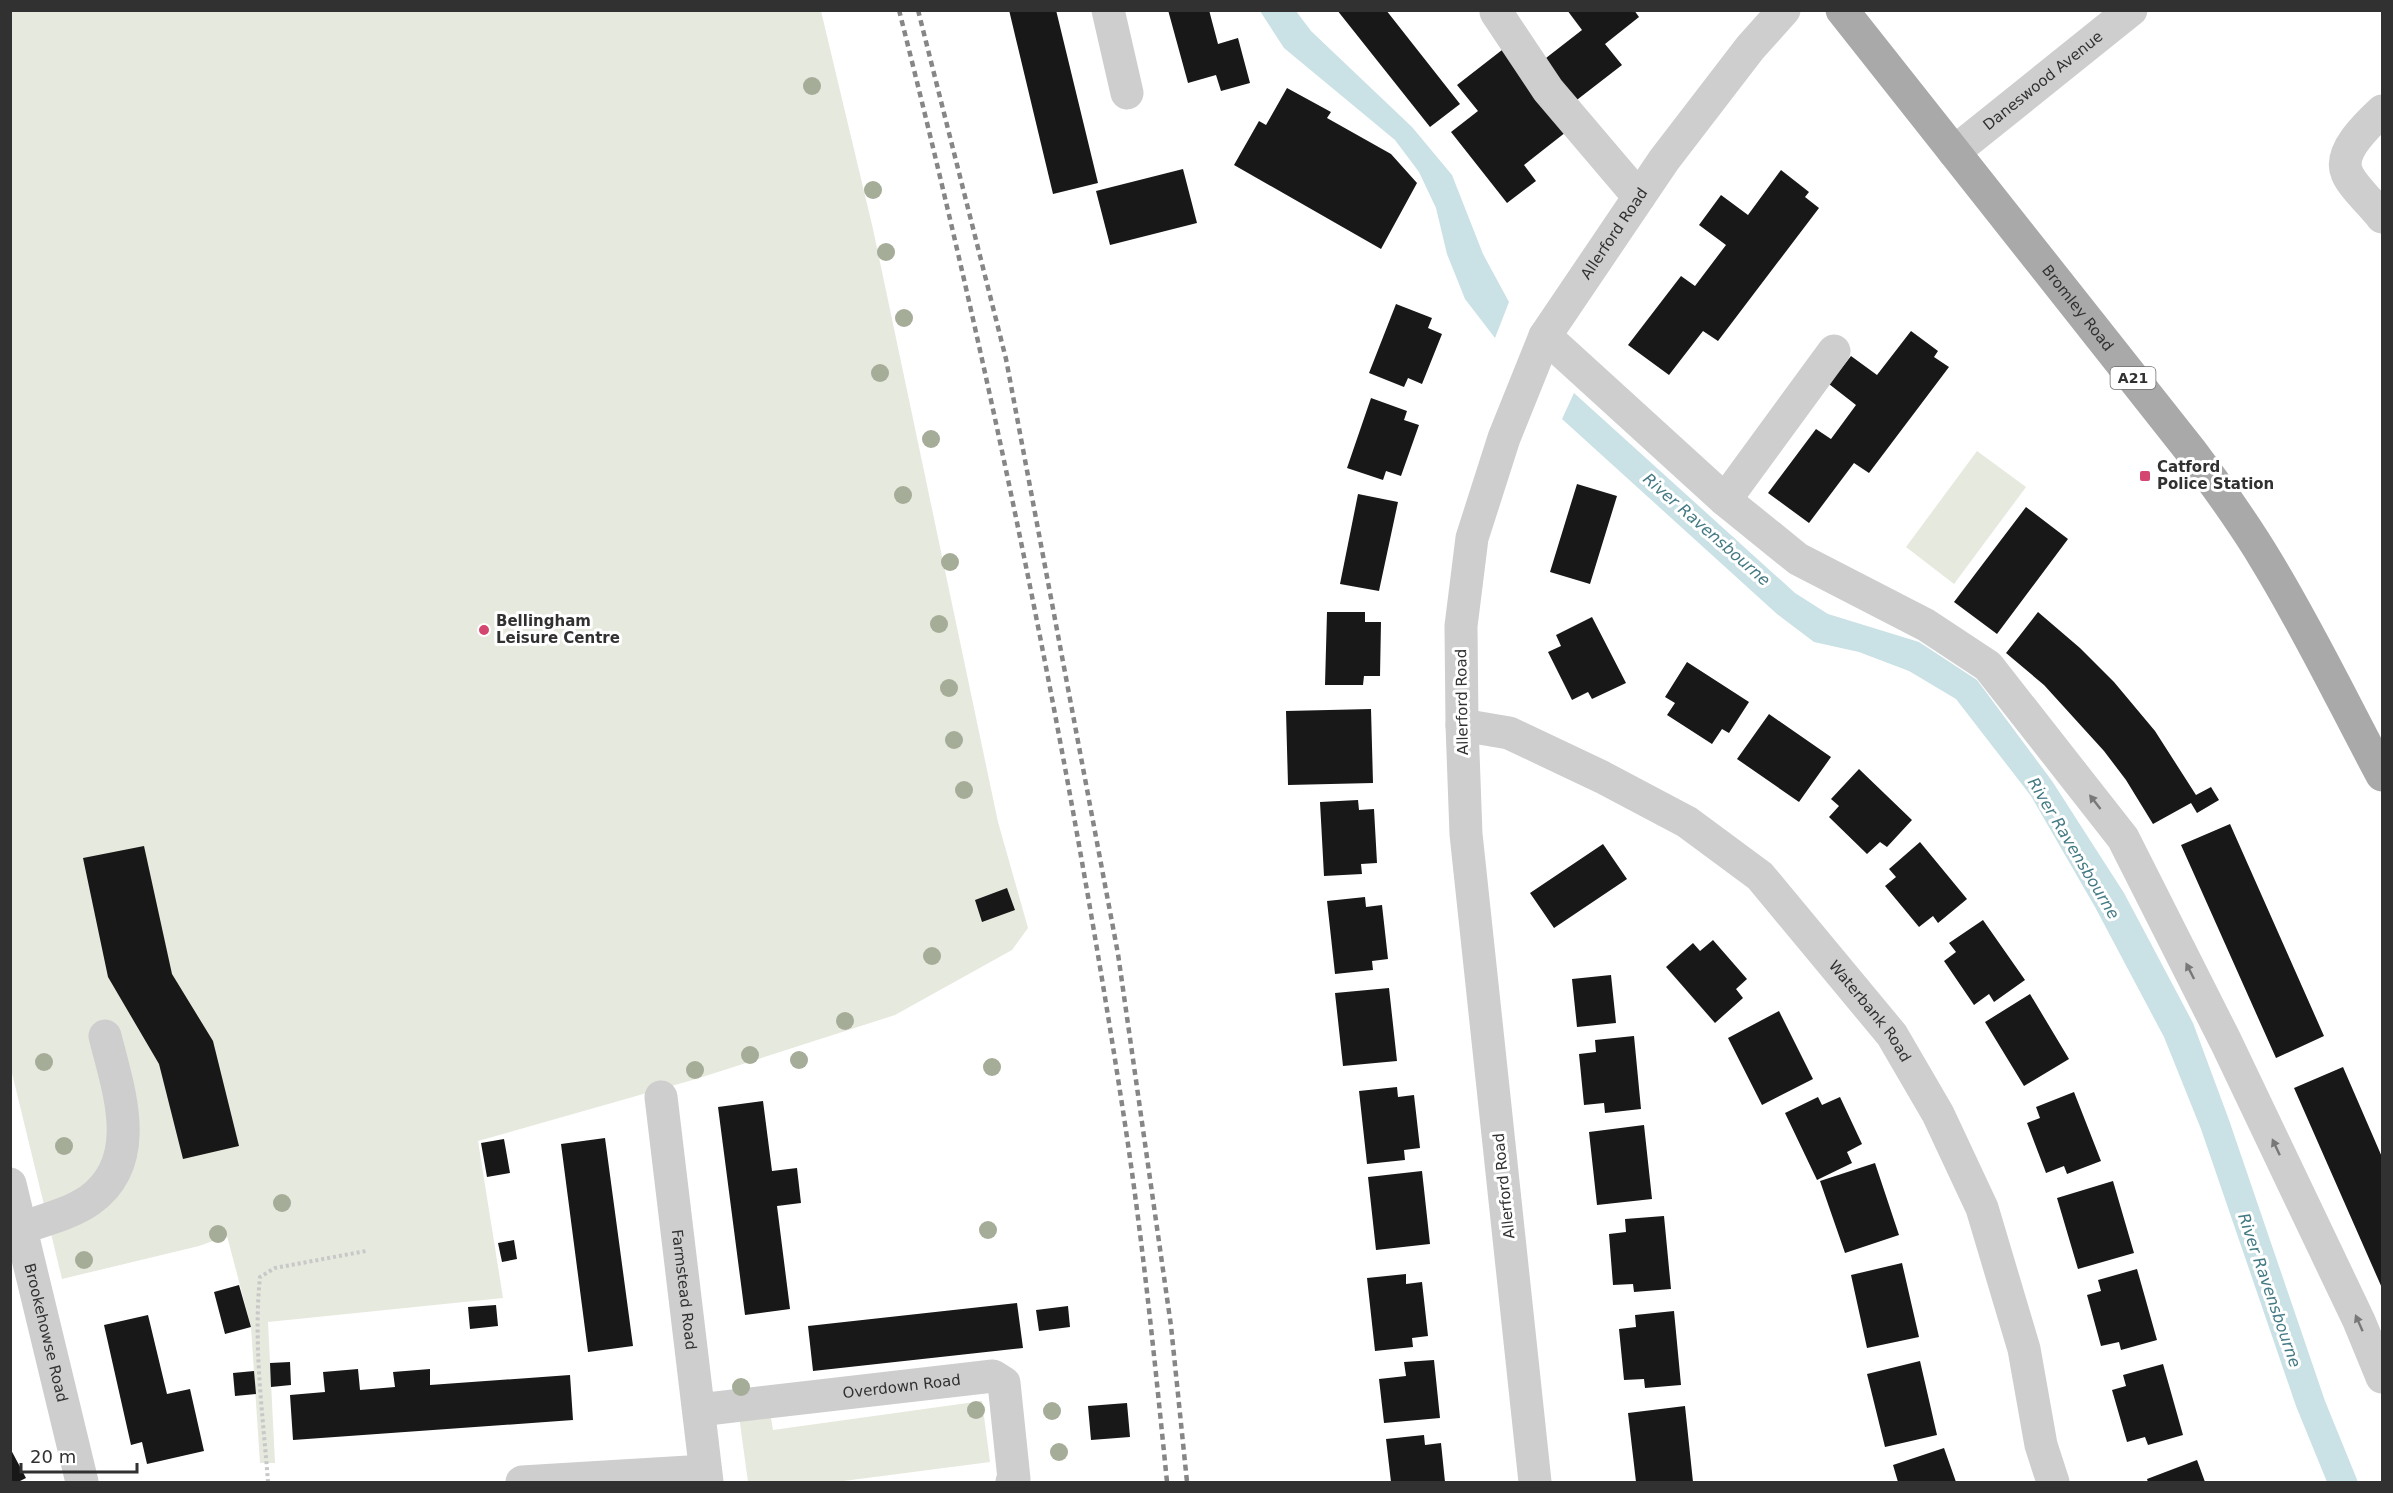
<svg xmlns="http://www.w3.org/2000/svg" width="2393" height="1493" viewBox="0 0 2393 1493" font-family="'DejaVu Sans',sans-serif">
<style>
.green{fill:#e6e9dd}
.water{fill:#cae1e5}
.building{fill:#181818}
.lines{fill:none;stroke-linecap:round;stroke-linejoin:round}
.path{stroke:#c8c8c8;stroke-width:4;stroke-dasharray:3 3;stroke-linecap:butt}
.minor{stroke:#cecece;stroke-width:33}
.major{stroke:#a9a9a9;stroke-width:33}
.rail{stroke:#868686;stroke-width:4.5;stroke-dasharray:6 4.5;stroke-linecap:butt}
.tree{fill:#a5ac97}
.oneway{fill:#787878}
.poi-dot{fill:#d34771;stroke:#fff;stroke-width:2}
.labels{text-anchor:middle;stroke-width:6;stroke-linejoin:round;paint-order:stroke}
.shield{fill:#fff;stroke:#6f6f6f;stroke-width:1.5}
.shield-label{font-size:14px;font-weight:bold;fill:#313131}
.street-label{font-size:15px;fill:#313131;stroke:#fff}
.poi-label{font-size:15px;font-weight:bold;fill:#313131;stroke:#fff;text-anchor:start}
.water-label{font-size:16px;font-style:italic;fill:#447a84;stroke:#fff}
</style>
<rect width="100%" height="100%" fill="#fff"/>
<!-- green -->
<path class="green" d="M10,11H821L873,229L998,822L1028,928L1012,950L895,1015L696,1079L478,1141L503,1298L268,1322L275,1463H260L251,1327L227,1236L199,1246L62,1279L11,1069Z
M1977,451L2026,487L1954,584L1906,547Z
M982,1401L990,1462L836,1482H748L739,1416L770,1412L773,1430Z"/>
<!-- water -->
<path class="water" d="M1260,11H1296L1311,31L1412,127L1452,175L1483,254L1509,302L1495,338L1465,299L1447,254L1436,208L1419,172L1395,140L1284,48Z
M1574,393L1795,593L1828,614L1919,642L1977,680L2052,781L2124,893L2193,1023L2229,1120L2325,1401L2358,1482H2327L2296,1406L2201,1129L2164,1037L2095,907L2031,796L1956,699L1909,671L1859,652L1814,642L1777,614L1562,419Z"/>
<!-- building -->
<path class="building" d="M1009,10H1056L1098,183L1053,194Z
M1168,10H1209L1218,44L1238,38L1250,83L1221,91L1216,75L1188,83Z
M1337,10H1386L1460,104L1430,127Z
M1567,10H1634L1639,17L1605,44L1622,65L1569,106L1537,65L1582,30Z
M1502,50L1566,132L1524,165L1536,181L1507,203L1451,132L1478,111L1457,85Z
M1287,88L1331,112L1327,118L1391,154L1417,183L1381,249L1234,165L1259,121L1266,125Z
M1183,169L1197,223L1110,245L1096,191Z
M1781,170L1809,192L1805,197L1819,208L1718,341L1703,331L1669,375L1628,345L1681,276L1695,286L1726,245L1699,225L1721,195L1748,215Z
M1396,304L1432,318L1428,328L1442,334L1422,384L1408,378L1404,387L1369,373Z
M1911,331L1938,351L1934,357L1949,367L1869,473L1854,463L1809,523L1768,493L1816,429L1831,439L1856,405L1829,384L1851,356L1877,375Z
M1371,398L1407,411L1404,420L1419,425L1401,476L1386,471L1383,480L1347,468Z
M1577,484L1617,496L1590,584L1550,572Z
M1358,494L1398,502L1379,591L1340,584Z
M2026,507L2068,539L1997,634L1954,602Z
M1327,612H1365V622H1381L1380,676H1364L1363,685H1325Z
M2038,612L2080,648L2114,682L2155,731L2196,795L2211,787L2219,800L2197,813L2191,803L2153,824L2126,780L2104,751L2044,685L2006,653Z
M1592,617L1626,683L1592,699L1588,692L1572,700L1548,652L1561,646L1556,635Z
M1687,662L1749,702L1729,733L1722,729L1712,744L1667,715L1675,703L1665,697Z
M1371,709L1373,783L1288,785L1286,711Z
M1769,714L1831,757L1799,802L1737,759Z
M1859,769L1912,820L1887,847L1880,842L1867,854L1829,817L1839,806L1831,799Z
M1358,800L1359,810L1374,809L1377,863L1361,864L1362,874L1324,876L1320,802Z
M2230,824L2324,1036L2276,1058L2181,845Z
M1920,842L1967,899L1938,923L1933,916L1919,927L1885,886L1896,877L1889,869Z
M1603,844L1627,879L1554,928L1530,893Z
M144,846L172,974L213,1041L239,1146L183,1159L159,1064L108,977L83,858Z
M1007,888L1015,910L982,922L975,900Z
M1365,897L1366,907L1382,905L1388,959L1372,961L1373,970L1335,974L1327,901Z
M1983,920L2025,980L1994,1002L1989,994L1974,1005L1944,961L1956,952L1949,943Z
M1713,940L1747,979L1736,989L1743,998L1715,1023L1666,967L1693,943L1700,951Z
M1611,975L1616,1023L1577,1027L1572,979Z
M1389,988L1397,1061L1343,1066L1335,993Z
M2030,994L2069,1059L2024,1086L1985,1022Z
M1779,1011L1813,1079L1762,1105L1728,1038Z
M1634,1036L1641,1109L1605,1113L1604,1103L1584,1105L1579,1054L1596,1052L1595,1040Z
M2343,1067L2382,1157V1288L2294,1088Z
M1397,1087L1398,1097L1414,1095L1420,1148L1404,1150L1405,1160L1367,1164L1359,1091Z
M2074,1092L2101,1161L2067,1174L2064,1166L2046,1173L2027,1123L2040,1118L2036,1107Z
M1818,1097L1822,1105L1840,1097L1862,1144L1847,1152L1852,1163L1817,1180L1785,1113Z
M763,1101L772,1171L797,1168L801,1203L777,1206L790,1309L745,1315L718,1107Z
M1644,1125L1652,1199L1597,1205L1589,1132Z
M605,1138L633,1346L588,1352L561,1144Z
M504,1139L510,1173L487,1177L481,1143Z
M1875,1163L1899,1235L1845,1253L1820,1181Z
M1422,1171L1430,1244L1376,1250L1368,1177Z
M2113,1181L2134,1253L2078,1269L2057,1198Z
M1664,1216L1671,1289L1634,1292L1633,1284L1613,1285L1609,1234L1626,1232L1625,1219Z
M514,1240L517,1259L502,1262L498,1243Z
M1902,1263L1919,1337L1867,1348L1851,1275Z
M2137,1269L2157,1340L2121,1350L2119,1342L2101,1346L2087,1295L2101,1291L2098,1280Z
M1406,1274V1284L1422,1282L1428,1336L1412,1338L1413,1347L1375,1351L1367,1278Z
M239,1285L251,1327L225,1334L214,1292Z
M1017,1303L1023,1348L813,1371L808,1326Z
M496,1305L498,1326L470,1329L468,1307Z
M1068,1306L1070,1327L1039,1331L1036,1310Z
M1674,1311L1681,1385L1645,1388L1644,1379L1624,1380L1619,1329L1636,1327L1635,1315Z
M148,1315L167,1394L190,1389L204,1451L147,1464L142,1442L131,1445L104,1325Z
M1434,1360L1440,1418L1384,1423L1379,1379L1406,1376L1404,1362Z
M1920,1361L1937,1435L1885,1447L1867,1374Z
M290,1362L291,1385L271,1387L270,1363Z
M2163,1364L2183,1435L2148,1445L2145,1437L2127,1442L2112,1390L2126,1386L2123,1375Z
M358,1369L360,1390L395,1387L393,1372L430,1369V1385L570,1375L573,1420L293,1440L290,1395L325,1392L323,1372Z
M254,1371L256,1394L235,1396L233,1373Z
M1127,1403L1130,1437L1091,1440L1088,1406Z
M1685,1406L1693,1482H1636L1628,1413Z
M1424,1435L1425,1445L1441,1443L1445,1482H1391L1386,1439Z
M10,1448L26,1478L18,1482H10Z
M1944,1448L1956,1482H1898L1893,1465Z
M2197,1460L2205,1482H2148L2147,1479Z"/>
<g class="lines">
<!-- path -->
<path class="path" d="M268,1482C263,1415 253,1345 260,1277L275,1268L366,1251"/>
<!-- minor -->
<g class="minor">
<path d="M1108,10L1127,93"/>
<path d="M1496,12L1548,90L1639,197"/>
<path d="M2382,111C2368,124 2338,152 2347,173C2352,186 2373,205 2382,217"/>
<path id="s1" d="M1954,152L2131,10"/>
<path d="M1545,336L1725,500L1798,559L1926,625L1988,666L2123,838L2226,1042L2359,1321L2382,1377"/>
<path d="M1725,500L1834,351"/>
<path id="s2" d="M1462,725L1509,733L1602,777L1687,822L1760,876L1892,1035L1938,1114L1982,1208L2024,1349L2041,1445L2053,1482"/>
<path id="s3" d="M661,1097L707,1482"/>
<path id="s4" d="M10,1184L82,1482"/>
<path d="M21,1228C44,1220 70,1214 90,1200C145,1160 118,1089 105,1036"/>
<path id="s5" d="M699,1410L993,1376L1004,1383L1014,1479L1012,1482"/>
<path d="M522,1482L705,1471"/>
<path id="s6" d="M1535,1482L1466,834L1462,725L1461,626L1472,538L1504,438L1545,336L1664,160L1750,48L1784,10"/>
</g>
<!-- major -->
<path class="major" id="s7" d="M1842,10L2190,450C2217,486 2244,523 2267,562C2309,631 2344,704 2382,775"/>
<!-- rail -->
<path class="rail" d="M899,10C992,377 1068,749 1125,1124C1143,1243 1155,1363 1167,1482
M918,10L1006,359L1118,954L1171,1326L1187,1482"/>
</g>
<!-- trees -->
<g class="tree">
<circle cx="812" cy="86" r="9"/>
<circle cx="873" cy="190" r="9"/>
<circle cx="886" cy="252" r="9"/>
<circle cx="904" cy="318" r="9"/>
<circle cx="880" cy="373" r="9"/>
<circle cx="931" cy="439" r="9"/>
<circle cx="903" cy="495" r="9"/>
<circle cx="950" cy="562" r="9"/>
<circle cx="939" cy="624" r="9"/>
<circle cx="949" cy="688" r="9"/>
<circle cx="954" cy="740" r="9"/>
<circle cx="964" cy="790" r="9"/>
<circle cx="932" cy="956" r="9"/>
<circle cx="845" cy="1021" r="9"/>
<circle cx="750" cy="1055" r="9"/>
<circle cx="799" cy="1060" r="9"/>
<circle cx="44" cy="1062" r="9"/>
<circle cx="992" cy="1067" r="9"/>
<circle cx="695" cy="1070" r="9"/>
<circle cx="64" cy="1146" r="9"/>
<circle cx="282" cy="1203" r="9"/>
<circle cx="988" cy="1230" r="9"/>
<circle cx="218" cy="1234" r="9"/>
<circle cx="84" cy="1260" r="9"/>
<circle cx="741" cy="1387" r="9"/>
<circle cx="976" cy="1410" r="9"/>
<circle cx="1052" cy="1411" r="9"/>
<circle cx="1059" cy="1452" r="9"/>
</g>
<!-- one-way arrows -->
<defs><path id="oneway-solid" d="M-6-.8H1V-3.2L6.5 0L1 3.2V.8H-6Z" transform="scale(1.5)"/></defs>
<g class="oneway">
<use href="#oneway-solid" transform="translate(2095 802) rotate(-128)"/>
<use href="#oneway-solid" transform="translate(2190 971) rotate(-117)"/>
<use href="#oneway-solid" transform="translate(2276 1147) rotate(-115)"/>
<use href="#oneway-solid" transform="translate(2359 1323) rotate(-114)"/>
</g>
<!-- markers -->
<g class="poi-dot">
<rect x="2139" y="470" width="12" height="12" rx="3"/>
<circle cx="484" cy="630" r="6"/>
</g>
<g class="labels">
<!-- shield labels -->
<rect class="shield" x="2110.5" y="367" width="45" height="22" rx="4.5"/>
<g class="shield-label">
<text x="2133" y="383">A21</text>
</g>
<!-- street labels -->
<g class="street-label">
<text dy="5" stroke="none"><textPath href="#s1" startOffset="114">Daneswood Avenue</textPath></text>
<text dy="5" stroke="none"><textPath href="#s6" startOffset="1287">Allerford Road</textPath></text>
<text dy="5" stroke="none"><textPath href="#s7" startOffset="380">Bromley Road</textPath></text>
<text transform="translate(1462 702) rotate(-91)" y="5">Allerford Road</text>
<text dy="5" stroke="none"><textPath href="#s2" startOffset="512">Waterbank Road</textPath></text>
<text transform="translate(1504 1186) rotate(-96)" y="5">Allerford Road</text>
<text dy="5" stroke="none"><textPath href="#s3" startOffset="194">Farmstead Road</textPath></text>
<text dy="5" stroke="none"><textPath href="#s4" startOffset="153">Brookehowse Road</textPath></text>
<text dy="5" stroke="none"><textPath href="#s5" startOffset="204">Overdown Road</textPath></text>
</g>
<!-- poi labels -->
<g class="poi-label">
<text x="2157" y="472">Catford<tspan x="2157" dy="17">Police Station</tspan></text>
<text x="496" y="626">Bellingham<tspan x="496" dy="17">Leisure Centre</tspan></text>
</g>
<!-- water labels -->
<g class="water-label">
<text transform="translate(1707 529) rotate(41)" y="6">River Ravensbourne</text>
<text transform="translate(2074 848) rotate(59)" y="6">River Ravensbourne</text>
<text transform="translate(2270 1290) rotate(71)" y="6">River Ravensbourne</text>
</g>
</g>
<!-- border -->
<rect width="2393" height="1493" fill="none" stroke="#313131" stroke-width="24"/>
<!-- scale -->
<path d="M21 1463v9h116v-9" fill="none" stroke="#313131" stroke-width="3"/>
<text x="30" y="1463" font-size="18" fill="#313131" stroke="#ffffff" stroke-width="4.5" paint-order="stroke">20 m</text>
</svg>
